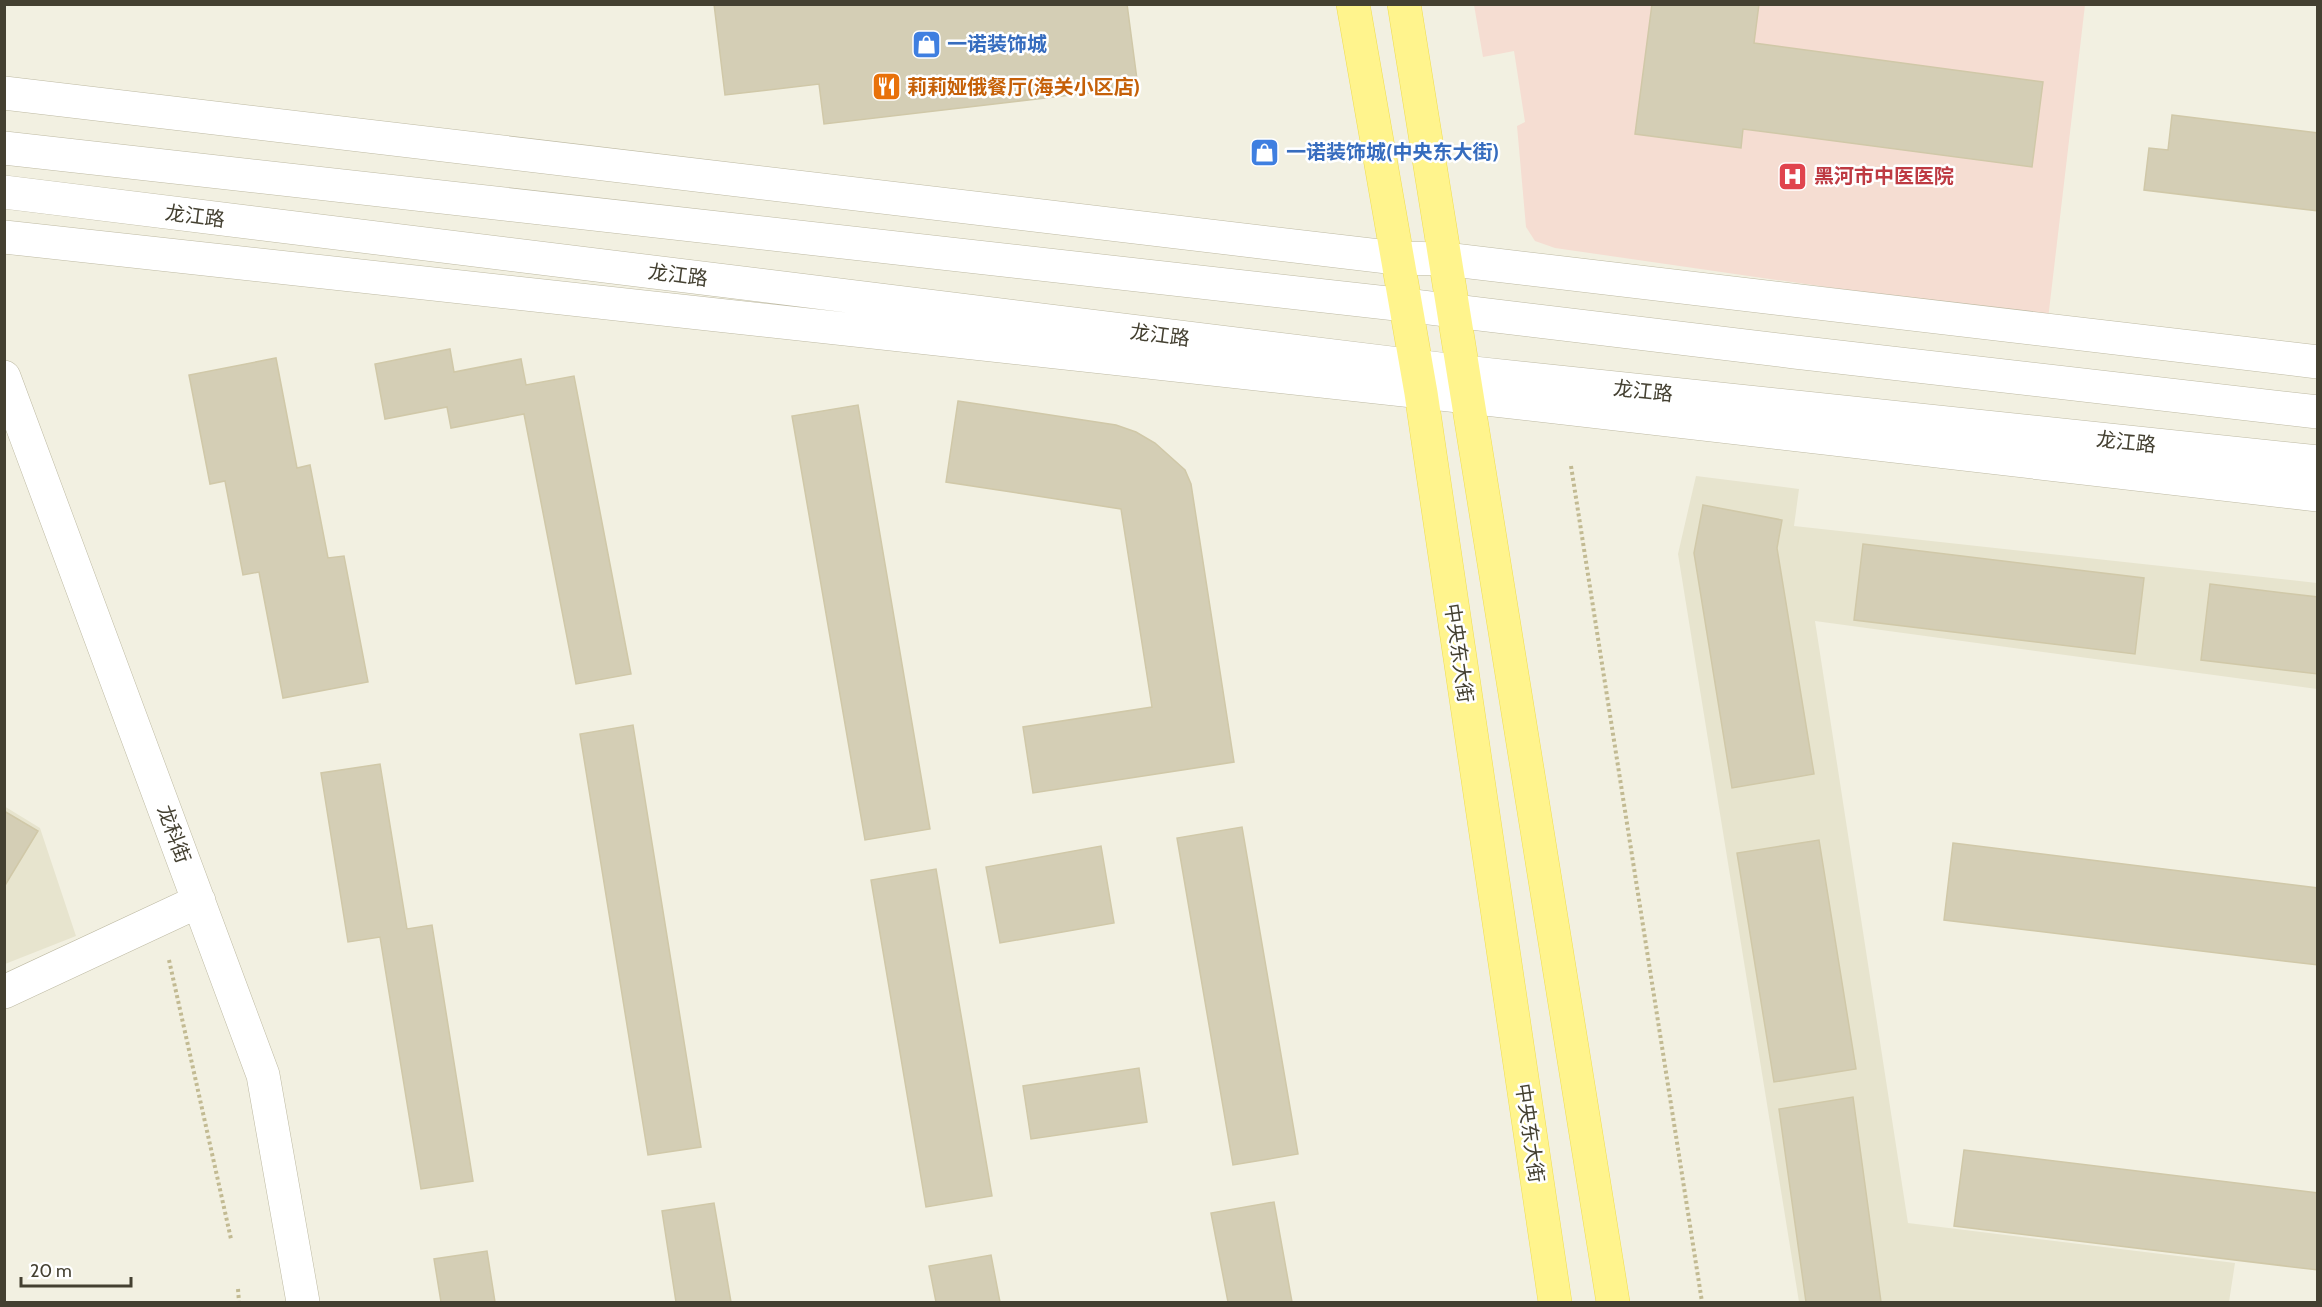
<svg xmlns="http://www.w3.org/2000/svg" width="2322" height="1307" viewBox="0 0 2322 1307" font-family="Cabin,'Noto Sans SC',sans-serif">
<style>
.residential{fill:#e7e4ce}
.medical{fill:#f5ddd2}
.building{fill:#d4ceb5;stroke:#d0c8a8;stroke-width:1.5}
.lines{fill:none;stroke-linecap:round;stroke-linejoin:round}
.minor-casing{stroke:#bebaa3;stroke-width:34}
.major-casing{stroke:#efdd52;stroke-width:34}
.path{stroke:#c2ba92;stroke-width:4;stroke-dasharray:3 3;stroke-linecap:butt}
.minor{stroke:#fff;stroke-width:33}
.major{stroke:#fff48d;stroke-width:33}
.labels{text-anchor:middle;stroke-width:5;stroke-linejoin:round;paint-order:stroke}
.shop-label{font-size:20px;font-weight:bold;fill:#366cbe;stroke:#fff;text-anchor:start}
.food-label{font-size:20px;font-weight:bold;fill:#c56008;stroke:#fff;text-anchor:start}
.health-label{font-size:20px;font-weight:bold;fill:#be3a42;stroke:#fff;text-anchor:start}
.street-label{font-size:20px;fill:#444031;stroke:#fff}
</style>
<rect width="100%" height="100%" fill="#f2f0e1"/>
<!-- residential -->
<path class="residential" d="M1696,476L1799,489L1794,526L2317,583V689L1815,621L1908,1223L2235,1263L2229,1302H1799L1678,554Z
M4,806L40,828L76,936L5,964Z"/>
<!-- medical -->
<path class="medical" d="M1474,5H2085L2048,319L1555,248L1535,241L1526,227L1517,126L1525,122L1514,51L1483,57Z"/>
<!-- building -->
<path class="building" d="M714,4H1127L1138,87L824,124L819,84L725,95Z
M1652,4H1759L1754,43L2043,82L2032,167L1743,129L1741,148L1635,134Z
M2172,115L2318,133V211L2144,190L2149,148L2168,150Z
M450,349L454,372L521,359L526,385L574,376L631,674L576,684L524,414L451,428L447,407L385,419L375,364Z
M276,358L297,468L310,465L328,558L344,556L368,682L283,698L259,572L243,575L225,481L210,484L189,375Z
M958,401L1116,425L1136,432L1155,443L1185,470L1191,484L1234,762L1033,793L1023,727L1152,707L1121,509L946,482Z
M858,405L930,829L865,840L792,416Z
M1703,505L1782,520L1777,548L1814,774L1732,788L1694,553Z
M1863,544L2144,578L2135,654L1854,620Z
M2210,584L2318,597V674L2201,660Z
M633,725L701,1147L648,1155L580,734Z
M380,764L407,929L432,925L473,1181L421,1189L380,937L348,942L321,773Z
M4,811L38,831L4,887Z
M1242,827L1298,1154L1233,1165L1177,838Z
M1819,840L1856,1069L1774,1082L1737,853Z
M1953,843L2318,888V965L1944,920Z
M1101,846L1114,923L1000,943L986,867Z
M936,869L992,1196L926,1207L871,880Z
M1139,1068L1147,1122L1031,1139L1023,1086Z
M1853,1097L1881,1302H1806L1779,1109Z
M1964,1150L2318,1193V1270L1954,1226Z
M1274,1202L1292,1302H1228L1211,1213Z
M714,1203L731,1302H676L662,1211Z
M487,1251L495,1302H441L434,1259Z
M991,1255L1000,1302H936L929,1266Z"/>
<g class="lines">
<defs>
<path id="minor" d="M4,93L1396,258L1445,259L2318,362
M4,148L1405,305L1795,352L2318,412
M4,192L1464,372L2318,462
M4,237L1468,397L2318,495
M4,377L263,1075L303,1302
M4,992L199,901"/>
<path id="major" d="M1353,4L1421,393L1555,1302
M1404,4L1613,1302"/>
</defs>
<!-- minor casing -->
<use href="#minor" class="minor-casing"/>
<!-- major casing -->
<use href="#major" class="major-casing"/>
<!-- path -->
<path class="path" d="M1571,466L1702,1302
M169,960L231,1239
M238,1289L239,1302"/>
<!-- minor -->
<use href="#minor" class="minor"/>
<!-- major -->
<use href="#major" class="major"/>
</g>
<!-- icons -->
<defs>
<symbol id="shop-square" viewBox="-11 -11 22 22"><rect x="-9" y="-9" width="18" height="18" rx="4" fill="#3f7fe0" stroke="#fff"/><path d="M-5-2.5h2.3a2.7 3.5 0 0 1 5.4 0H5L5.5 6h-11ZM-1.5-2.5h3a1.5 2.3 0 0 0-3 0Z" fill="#fff"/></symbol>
<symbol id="restaurant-square" viewBox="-11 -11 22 22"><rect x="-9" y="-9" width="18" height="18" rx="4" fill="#e8710a" stroke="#fff"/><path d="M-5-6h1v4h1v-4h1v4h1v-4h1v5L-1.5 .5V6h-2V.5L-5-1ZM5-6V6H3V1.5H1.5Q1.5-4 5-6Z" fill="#fff"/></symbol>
<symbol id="hospital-square" viewBox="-11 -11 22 22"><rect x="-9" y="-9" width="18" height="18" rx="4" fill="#e0444e" stroke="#fff"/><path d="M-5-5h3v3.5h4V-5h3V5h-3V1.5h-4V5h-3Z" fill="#fff"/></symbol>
</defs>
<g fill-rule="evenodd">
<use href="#shop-square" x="910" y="28" width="33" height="33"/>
<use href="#restaurant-square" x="870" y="70" width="33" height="33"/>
<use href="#shop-square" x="1248" y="136" width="33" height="33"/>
<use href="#hospital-square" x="1776" y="160" width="33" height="33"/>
</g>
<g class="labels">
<!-- shop labels -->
<g class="shop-label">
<text x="947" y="51">一诺装饰城</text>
<text x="1286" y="159">一诺装饰城(中央东大街)</text>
</g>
<!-- food labels -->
<g class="food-label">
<text x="907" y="94">莉莉娅俄餐厅(海关小区店)</text>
</g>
<!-- health labels -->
<g class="health-label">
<text x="1814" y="183">黑河市中医医院</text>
</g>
<!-- street labels -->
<g class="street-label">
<text transform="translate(195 216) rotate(7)" y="7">龙江路</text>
<text transform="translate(678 275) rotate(7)" y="7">龙江路</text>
<text transform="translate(1160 335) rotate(7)" y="7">龙江路</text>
<text transform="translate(1643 391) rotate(6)" y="7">龙江路</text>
<text transform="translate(2126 442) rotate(6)" y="7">龙江路</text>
<text transform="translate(1459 653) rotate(82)" y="7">中央东大街</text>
<text transform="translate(174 834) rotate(70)" y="7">龙科街</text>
<text transform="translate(1530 1133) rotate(82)" y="7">中央东大街</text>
</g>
</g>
<!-- border -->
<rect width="2322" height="1307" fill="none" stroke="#444031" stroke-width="12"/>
<!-- scale -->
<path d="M21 1277v9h110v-9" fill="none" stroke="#444031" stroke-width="3"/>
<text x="30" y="1277" font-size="18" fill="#444031" stroke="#ffffff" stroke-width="4.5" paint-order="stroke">20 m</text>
</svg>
